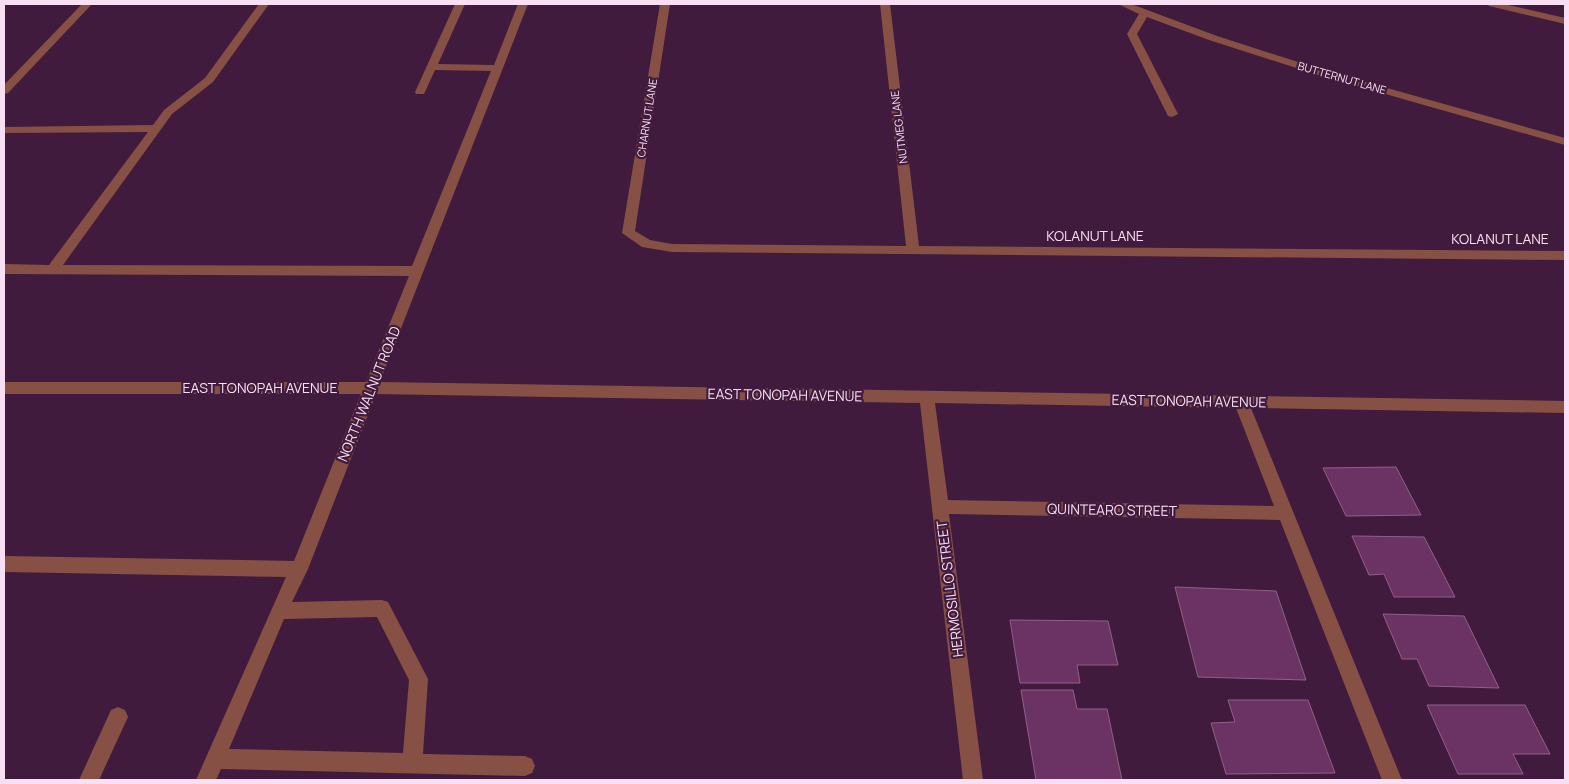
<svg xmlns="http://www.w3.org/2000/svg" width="1569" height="784" viewBox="0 0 1569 784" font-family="Manrope,sans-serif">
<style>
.building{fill:#6b3264;stroke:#8e6287}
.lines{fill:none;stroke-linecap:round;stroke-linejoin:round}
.minor{fill:#865045;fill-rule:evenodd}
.labels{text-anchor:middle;stroke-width:4.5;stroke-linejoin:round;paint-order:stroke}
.far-street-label{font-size:11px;fill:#f8dff4;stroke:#411b3d}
.street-label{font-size:14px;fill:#f8dff4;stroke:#411b3d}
</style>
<rect width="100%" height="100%" fill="#411b3d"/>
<!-- building -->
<path class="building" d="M1396,467L1421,515L1346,516L1323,468Z
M1352,536L1424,537L1455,597H1394L1384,574L1369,575Z
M1175,587L1276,591L1306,680L1198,677Z
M1383,614L1464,616L1499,688L1429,686L1417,659H1402Z
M1010,620L1108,621L1118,665H1077L1080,683H1020Z
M1021,690H1073L1077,709H1107L1122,780H1036Z
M1228,700H1308L1335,773L1226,774L1211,723L1235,722Z
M1427,705H1525L1550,754H1513L1523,774H1458Z"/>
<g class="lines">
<!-- minor -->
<path class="minor" d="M82,4H92L8,93L4,94V85Z
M259,4H269L213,82L172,114L63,265L412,266L491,71L435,70L424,94H416L415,92L455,4H465L438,64L494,65L518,4H528L380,382L1565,401V413L1251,408L1402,780H1382L1280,520L949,514L983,780H963L920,403L376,394L308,569L292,602L382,600L388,602L428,679L423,754L525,756L532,759L535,766L532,773L525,776L221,769L216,780H196L286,577L4,572V556L294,561L361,394H4V382H366L409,276L4,274V264L49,265L148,132L4,133V127L153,125L164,110L205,78ZM935,403L1236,408L1274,506L948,500ZM377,617L409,680L403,753L229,749L284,619Z
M660,4H670L635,231L650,240L672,244L906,246L880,4H890L919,246L1565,251V260L672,252L642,247L622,233Z
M1118,4H1131L1217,36L1323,70L1565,138V145L1315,74L1209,40L1147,17L1137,34L1178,114L1172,117L1168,116L1127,34L1139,14Z
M1487,4H1504L1565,18V24L1489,6Z
M118,707L125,710L128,717L99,780H79L111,710Z"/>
</g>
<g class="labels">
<!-- far-street labels -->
<g class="far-street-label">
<text transform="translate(1342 78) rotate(16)" y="4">BUTTERNUT LANE</text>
<text transform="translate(647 118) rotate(-81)" y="4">CHARNUT LANE</text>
<text transform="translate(899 127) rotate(-97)" y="4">NUTMEG LANE</text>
</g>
<!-- street labels -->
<g class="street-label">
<text x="1095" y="241">KOLANUT LANE</text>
<text x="1500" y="244">KOLANUT LANE</text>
<text x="260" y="393">EAST TONOPAH AVENUE</text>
<text transform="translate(369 394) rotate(-68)" y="5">NORTH WALNUT ROAD</text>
<text transform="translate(785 395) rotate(1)" y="5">EAST TONOPAH AVENUE</text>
<text transform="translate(1189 401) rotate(1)" y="5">EAST TONOPAH AVENUE</text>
<text transform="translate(1112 510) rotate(1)" y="5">QUINTEARO STREET</text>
<text transform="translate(950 589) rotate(-97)" y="5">HERMOSILLO STREET</text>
</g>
</g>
<!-- border -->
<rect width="1569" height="784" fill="none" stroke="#f8dff4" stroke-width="10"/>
</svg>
